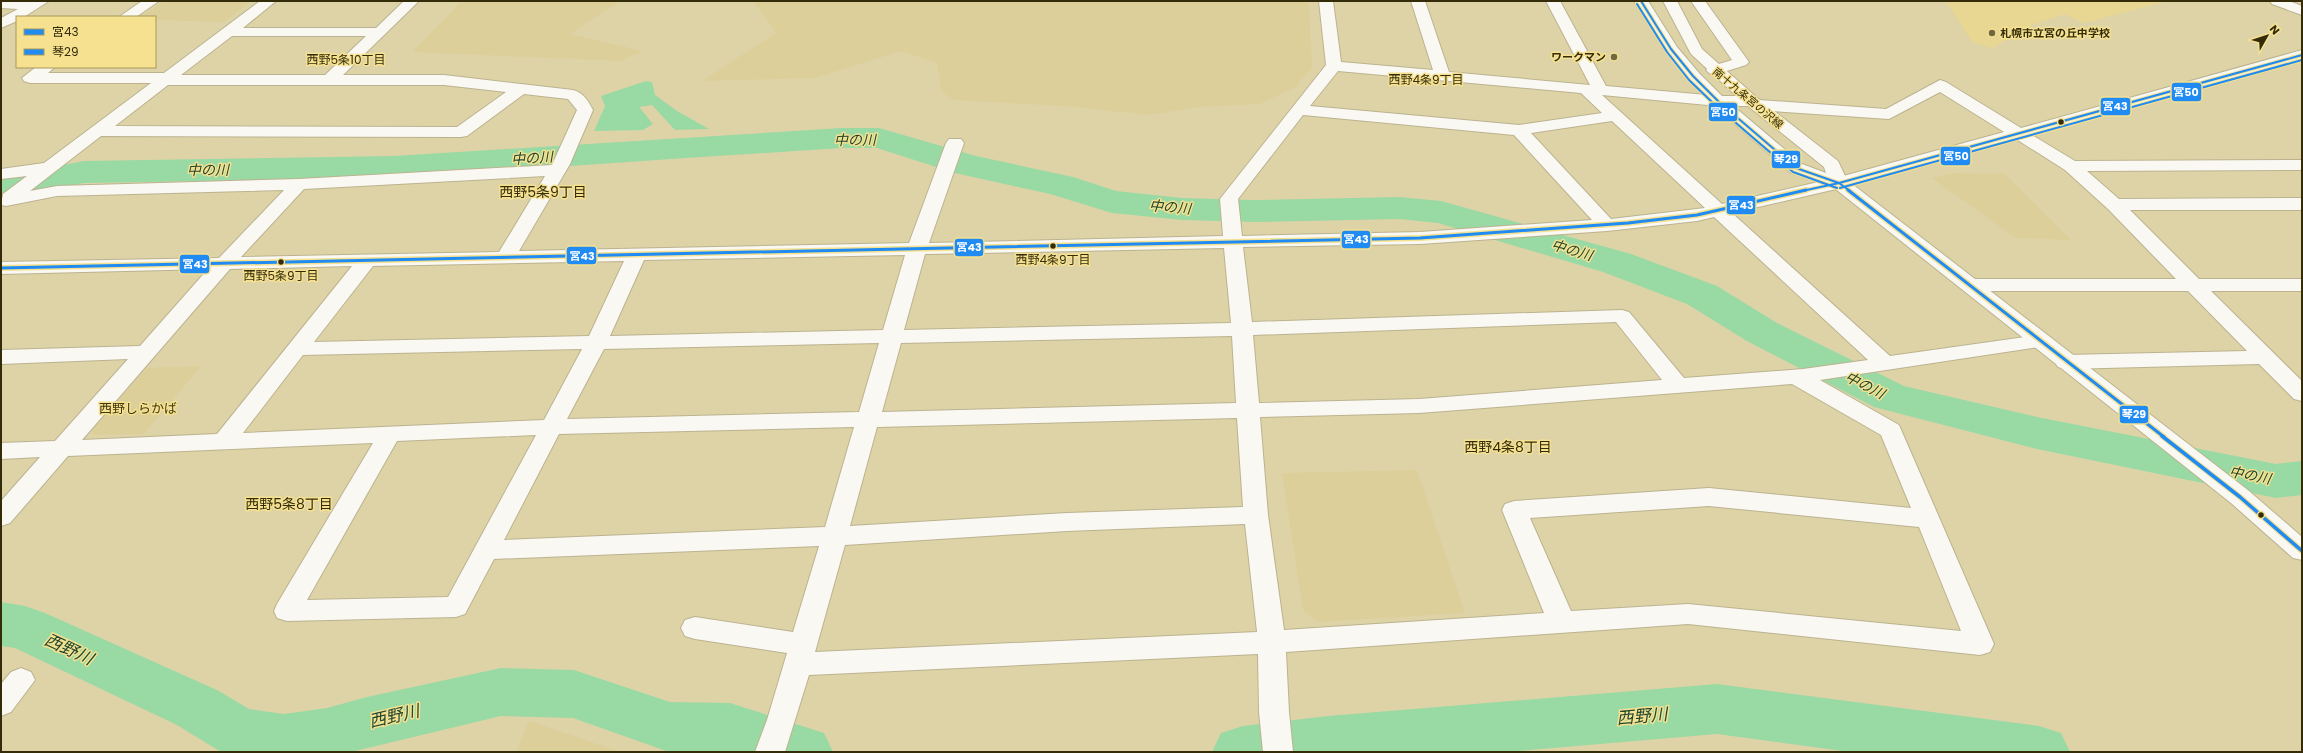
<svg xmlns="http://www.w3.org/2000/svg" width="2303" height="753" viewBox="0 0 2303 753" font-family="Poppins,'Noto Sans JP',sans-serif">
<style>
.built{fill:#e8d792}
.green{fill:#dccf99}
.water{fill:#99d9a4}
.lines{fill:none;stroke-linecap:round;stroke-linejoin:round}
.river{fill:#99d9a4;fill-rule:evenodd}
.minor-casing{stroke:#bbb390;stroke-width:2}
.major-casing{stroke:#bbb390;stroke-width:2}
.minor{fill:#faf8f2;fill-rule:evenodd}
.major{fill:#faf8f2;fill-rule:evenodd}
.bus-1-far1-casing{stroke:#f5e190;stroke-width:4}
.bus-1-casing{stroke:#f5e190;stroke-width:6}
.bus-2-far2-casing{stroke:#f5e190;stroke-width:4}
.bus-2-far1-casing{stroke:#f5e190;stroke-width:6}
.bus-2-casing{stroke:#f5e190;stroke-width:6}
.bus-3-casing{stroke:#f5e190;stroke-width:4}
.bus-1-far1{stroke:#1f8bf3;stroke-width:2}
.bus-1{stroke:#1f8bf3;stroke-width:3}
.bus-2-far2{stroke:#1f8bf3;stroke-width:2}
.bus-2-far1{stroke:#1f8bf3;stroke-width:3}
.bus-2{stroke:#1f8bf3;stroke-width:3.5}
.bus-3{stroke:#1f8bf3;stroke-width:2}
.poi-dot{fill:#706640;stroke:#f5e190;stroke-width:1.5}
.bus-dot{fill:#342c09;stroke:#f5e190;stroke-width:1.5}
.labels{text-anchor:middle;stroke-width:3;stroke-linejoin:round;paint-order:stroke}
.far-poi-label{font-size:11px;font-weight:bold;fill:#342c09;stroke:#f5e190;text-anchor:start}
.far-street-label{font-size:11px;fill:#342c09;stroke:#f5e190}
.far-neighbourhood-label{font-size:12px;fill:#342c09;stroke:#f5e190}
.bus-label{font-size:12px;fill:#342c09;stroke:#f5e190}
.park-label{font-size:13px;fill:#42380d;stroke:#f5e190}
.water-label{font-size:14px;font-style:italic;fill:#1f472f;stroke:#f5e190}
.neighbourhood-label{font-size:14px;fill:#342c09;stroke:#f5e190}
.near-water-label{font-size:17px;font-style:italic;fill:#1f472f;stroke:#f5e190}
.line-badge{stroke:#f5e190;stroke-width:1.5}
.badge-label{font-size:11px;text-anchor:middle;font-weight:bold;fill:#fff}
</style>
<rect width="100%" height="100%" fill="#ded3a7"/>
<!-- built -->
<path class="built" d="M1946,1H2168L2084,23L2065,14L2034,24L1992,48L1972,42Z"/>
<!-- green -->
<path class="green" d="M165,1H251L224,22L155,20V17H140Z
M462,1H620L570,34L642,51L620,61L412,52Z
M753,1H1309L1312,68L1295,87L1260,104L1199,107L1149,115L1064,106L954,100L941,91L937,63L901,51L815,78L702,81L776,33Z
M1954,173L2005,174L2071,240L2016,238L1932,178Z
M201,366L144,434L94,435L92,430L147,368Z
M1417,470L1465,613L1318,622L1303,610L1282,473Z
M529,721L621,752H516Z"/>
<!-- water -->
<path class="water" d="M646,81L652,82L655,95L677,111L709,129L675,130L652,105L639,107L653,124L643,130L594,131L605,106L601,96Z"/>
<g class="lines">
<!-- river -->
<path class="river" d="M842,128H879L976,156L1073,177L1116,191L1182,198L1254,200L1399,197L1441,201L1631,254L1717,286L1777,323L1904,386L2037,417L2276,464L2302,461V495L2276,498L2037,449L1874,407L1747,341L1687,304L1603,272L1438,223L1399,219L1254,222L1182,220L1112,213L1050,194L955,173L877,148H842L686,158L394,178L84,183L1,199V177L84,161L394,156Z
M1,602L25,606L45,613L219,691L249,709L284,714L327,708L367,697L501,668L574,670L670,702L730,703L824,733L833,752H669L573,718L501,716L351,752H221L177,725L15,648L1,646Z
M1717,684L2039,726L2061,733L2070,752H1850L1717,734L1508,752H1212L1221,733L1243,726L1328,716Z"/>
<defs>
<path id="minor" d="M1,1H49L24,17H17V21L1,28V18L18,9L1,8Z
M142,1H159L136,17H119Z
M260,1H276L243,28H376L404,1H419L343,75H444L573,90C584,93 588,101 593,110L570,164L519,251L909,243L946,143L949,139H961L964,143L929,243L1223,236L1220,199L1326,65L1319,1H1333L1341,62L1433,70L1411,1H1425L1449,72L1590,85L1546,1H1560L1606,86L1718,96H1751L1759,100L1886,109L1940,80L1946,82L2021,128L2302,50V60L2032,135L2075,161L2302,160V170L2087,171L2119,199L2302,198V210H2130L2199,279H2302V291H2211L2302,381V401L2294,399L2259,364L2066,369L2058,367L2055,362L2058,357L2066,355L2247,351L2188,291H1969L1962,289L1959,285L1962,281L1969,279H2176L2108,209L2065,170L2016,139L1845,187L1732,213L1890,356L2039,335L2047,336L2050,341L2047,346L2039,347L1820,380L1899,425L1994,644L1990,652L1980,655L1688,624L1286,652L1289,712L1293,752H1263L1259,712L1258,654L809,675L785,752H755L767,720L787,653L695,639L685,636L681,628L685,620L695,617L793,632L819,546L494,559L465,614L456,617L287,621L277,618L274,611L277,604L373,443L68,456L10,523L1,526V501L40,457L1,459V443L55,441L128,359L1,364V350L140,346L208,269L1,274V262L219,258L284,190L57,196L6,206L1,205L3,194L27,176L1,179V169L44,163L151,83H30L24,81L22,78L36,67H55L48,73H164ZM232,36H366L325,75H181ZM1338,71L1581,93L1602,113L1519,125L1310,106ZM168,85H444L506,92L457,127L115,126ZM1940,92L2004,132L1836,178L1722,204L1602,95L1718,106H1748L1756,110L1889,119ZM524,94L568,99L577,110L552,165L299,179L57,186L30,191L101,136L461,137L467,136ZM1303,115L1514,135L1592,220L1420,232L1242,236L1238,199ZM1612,121L1705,208L1611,219L1531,133ZM545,176L499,252L241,257L304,189ZM1714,217L1868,360L1803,369L1684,378L1629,312L1622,310L1252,322L1243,247L1420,244L1607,231L1697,221ZM1224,248L1231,323L904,330L925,254ZM905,255L883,330L610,336L644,260ZM624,261L589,336L314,342L373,266ZM352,266L217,434L82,440L230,269ZM1616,322L1662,380L1419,399L1259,403L1253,335ZM1232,336L1236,403L882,412L901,343ZM879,343L859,412L567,419L604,349ZM582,349L544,420L243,433L303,355ZM1792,384L1881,435L1911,508L1709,488L1514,501L1505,504L1502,510L1544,613L1284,630L1268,515L1260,417L1419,413ZM1237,418L1243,507L1067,513L850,526L877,427ZM854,427L825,527L504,540L559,434ZM536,435L448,597L307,600L397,441ZM1709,506L1919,527L1961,631L1688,604L1571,611L1530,518ZM1245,524L1257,632L815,652L845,545L1067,531Z
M1691,1H1705L1749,62L1746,65L1714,75L1709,73L1706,70L1709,67L1732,60Z
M2270,1H2289L2302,6V15L2272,4Z
M21,668L31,672L35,680L11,712L1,716V684L11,672Z"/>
<path id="major" d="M1634,1H1648L1677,47L1699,73L1724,98L1802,164L1826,173L1824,167L1743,102L1691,54L1663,1H1677L1702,49L1755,96L1838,161L1847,180L2249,491L2302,537V560L2293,558L2231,503L1833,187L1790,172L1712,104L1687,79L1666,52Z"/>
</defs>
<!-- minor casing -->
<use href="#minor" class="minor-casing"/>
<!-- major casing -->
<use href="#major" class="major-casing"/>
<!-- minor -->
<use href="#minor" class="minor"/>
<!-- major -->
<use href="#major" class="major"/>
<defs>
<path id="bus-1-far1" d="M1802,191L1839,183L2302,55"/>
<path id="bus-1" d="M1,268L1420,238L1628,223L1697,215L1806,190"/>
<path id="bus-2-far2" d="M1641,1L1671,49L1693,76L1718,101L1796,168L1839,183L1850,191"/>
<path id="bus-2-far1" d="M1848,190L2164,437"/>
<path id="bus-2" d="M2162,436L2240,497L2302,551"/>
<path id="bus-3" d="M1637,4L1667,52L1689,80L1715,105L1793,172L1837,188
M1840,188L2302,60"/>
</defs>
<!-- bus-1-far1 casing -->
<use href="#bus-1-far1" class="bus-1-far1-casing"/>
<!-- bus-1 casing -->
<use href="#bus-1" class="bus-1-casing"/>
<!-- bus-2-far2 casing -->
<use href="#bus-2-far2" class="bus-2-far2-casing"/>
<!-- bus-2-far1 casing -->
<use href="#bus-2-far1" class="bus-2-far1-casing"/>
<!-- bus-2 casing -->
<use href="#bus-2" class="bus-2-casing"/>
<!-- bus-3 casing -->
<use href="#bus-3" class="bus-3-casing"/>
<!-- bus-1-far1 -->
<use href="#bus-1-far1" class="bus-1-far1"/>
<!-- bus-1 -->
<use href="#bus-1" class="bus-1"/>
<!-- bus-2-far2 -->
<use href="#bus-2-far2" class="bus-2-far2"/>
<!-- bus-2-far1 -->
<use href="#bus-2-far1" class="bus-2-far1"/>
<!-- bus-2 -->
<use href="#bus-2" class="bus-2"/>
<!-- bus-3 -->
<use href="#bus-3" class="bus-3"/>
</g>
<!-- markers -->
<g class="poi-dot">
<circle cx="1992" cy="33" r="4"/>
<circle cx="1614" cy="57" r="4"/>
</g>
<g class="bus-dot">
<circle cx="2061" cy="122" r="3.5"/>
<circle cx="1053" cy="246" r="3.5"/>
<circle cx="281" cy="262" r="3.5"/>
<circle cx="2261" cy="515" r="3.5"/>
</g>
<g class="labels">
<!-- far-poi labels -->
<g class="far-poi-label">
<text x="2000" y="37">札幌市立宮の丘中学校</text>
<text x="1606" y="61" text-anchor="end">ワークマン</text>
</g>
<!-- far-street labels -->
<g class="far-street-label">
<text transform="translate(1748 98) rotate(40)" y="4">南十九条宮の沢線</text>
</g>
<!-- far-neighbourhood labels -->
<g class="far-neighbourhood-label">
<text x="346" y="64">西野5条10丁目</text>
<text x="1426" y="84">西野4条9丁目</text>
</g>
<!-- bus labels -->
<g class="bus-label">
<text x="1053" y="264">西野4条9丁目</text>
<text x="281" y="280">西野5条9丁目</text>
</g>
<!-- park labels -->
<g class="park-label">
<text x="138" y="413">西野しらかば</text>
</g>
<!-- water labels -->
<g class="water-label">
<text transform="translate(855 140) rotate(-1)" y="5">中の川</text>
<text transform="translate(532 158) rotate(-4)" y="5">中の川</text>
<text transform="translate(208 170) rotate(-1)" y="5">中の川</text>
<text transform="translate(1170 207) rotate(5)" y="5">中の川</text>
<text transform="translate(1572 250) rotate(16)" y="5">中の川</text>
<text transform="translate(1865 385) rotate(27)" y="5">中の川</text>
<text transform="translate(2250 475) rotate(11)" y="5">中の川</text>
</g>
<!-- neighbourhood labels -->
<g class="neighbourhood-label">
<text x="543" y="197">西野5条9丁目</text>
<text x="1508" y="452">西野4条8丁目</text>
<text x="289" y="509">西野5条8丁目</text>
</g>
<!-- near-water labels -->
<g class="near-water-label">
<text transform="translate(69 649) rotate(25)" y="6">西野川</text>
<text transform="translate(394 716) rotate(-13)" y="6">西野川</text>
<text transform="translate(1642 716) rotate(-5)" y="6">西野川</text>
</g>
</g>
<g class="line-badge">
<rect x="2171" y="82" width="31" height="20" rx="4" fill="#1f8bf3"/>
<rect x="2100" y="97" width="31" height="19" rx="4" fill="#1f8bf3"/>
<rect x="1708" y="102" width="30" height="20" rx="4" fill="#1f8bf3"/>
<rect x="1940" y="146" width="31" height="20" rx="4" fill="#1f8bf3"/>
<rect x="1771" y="150" width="30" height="19" rx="4" fill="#1f8bf3"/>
<rect x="1726" y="195" width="30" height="20" rx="4" fill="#1f8bf3"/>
<rect x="1341" y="230" width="30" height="19" rx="4" fill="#1f8bf3"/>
<rect x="954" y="238" width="30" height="19" rx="4" fill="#1f8bf3"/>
<rect x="566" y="246" width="31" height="19" rx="4" fill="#1f8bf3"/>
<rect x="179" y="254" width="31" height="20" rx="4" fill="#1f8bf3"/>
<rect x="2119" y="405" width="30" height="19" rx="4" fill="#1f8bf3"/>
</g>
<g class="badge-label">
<text x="2186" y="96">宮50</text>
<text x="2115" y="110">宮43</text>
<text x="1723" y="116">宮50</text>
<text x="1956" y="160">宮50</text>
<text x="1786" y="163">琴29</text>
<text x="1741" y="209">宮43</text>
<text x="1356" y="243">宮43</text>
<text x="969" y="251">宮43</text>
<text x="582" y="260">宮43</text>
<text x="195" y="268">宮43</text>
<text x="2134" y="418">琴29</text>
</g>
<!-- border -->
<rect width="2303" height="753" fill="none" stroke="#342c09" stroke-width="4"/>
<!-- legend -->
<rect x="16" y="16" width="140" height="52" fill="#f5e190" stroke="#a8995a"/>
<rect x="24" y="29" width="20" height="6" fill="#1f8bf3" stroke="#a8995a"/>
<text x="52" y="36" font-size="12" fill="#342c09">宮43</text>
<rect x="24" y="49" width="20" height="6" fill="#1f8bf3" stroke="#a8995a"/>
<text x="52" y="56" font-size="12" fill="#342c09">琴29</text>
<!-- north arrow -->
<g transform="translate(2267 36) rotate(51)" stroke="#f5e190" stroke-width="3" paint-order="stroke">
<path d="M0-3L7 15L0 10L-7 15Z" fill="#342c09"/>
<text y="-6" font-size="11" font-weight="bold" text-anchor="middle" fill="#342c09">N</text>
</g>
</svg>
